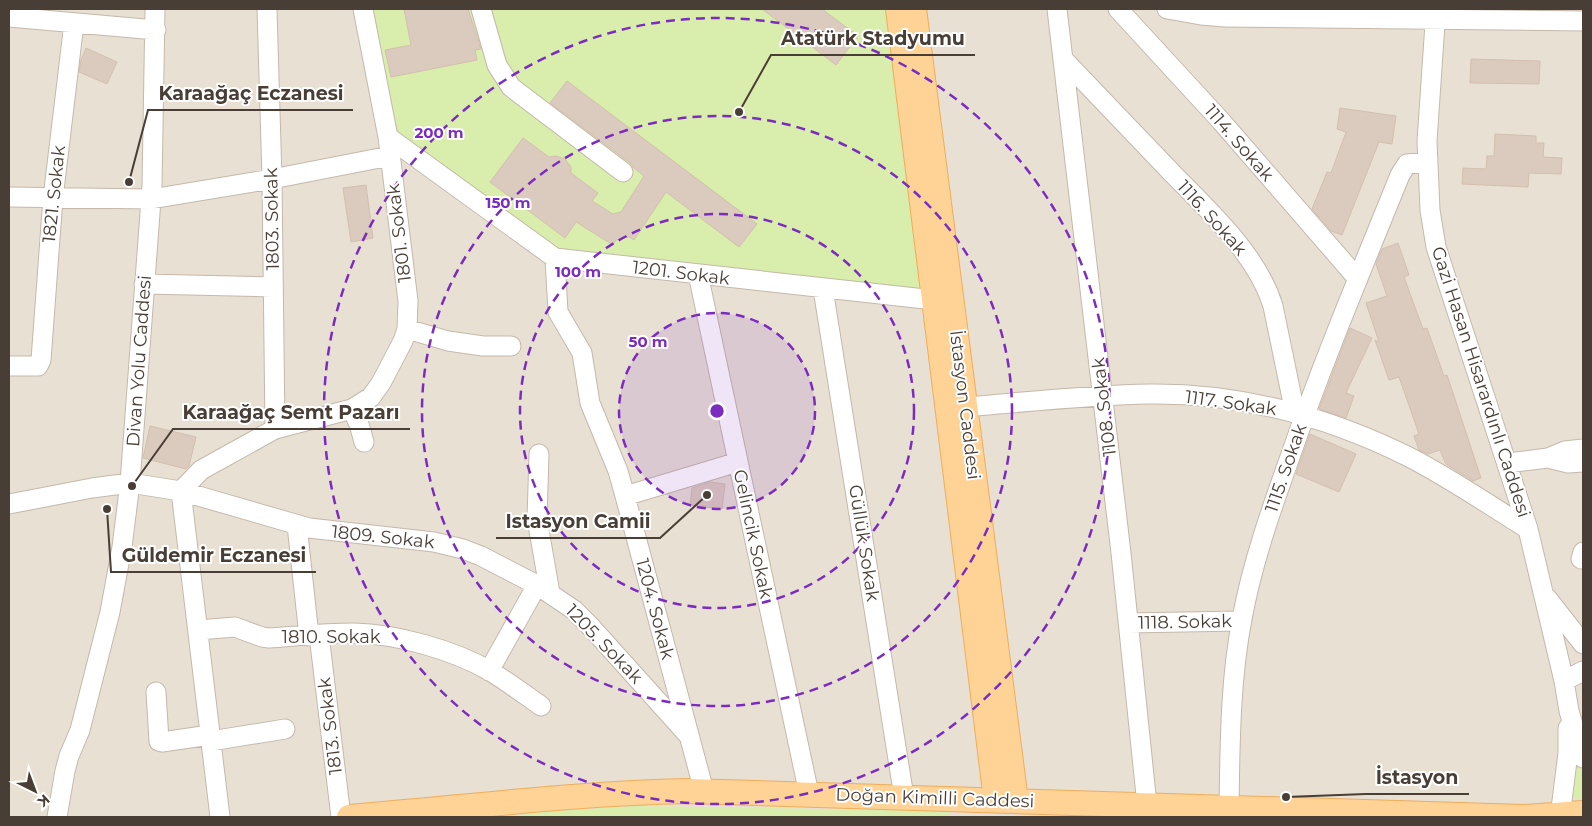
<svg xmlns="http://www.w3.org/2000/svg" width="1592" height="826" viewBox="0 0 1592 826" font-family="Montserrat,sans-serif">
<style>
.residential{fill:#e9e0d4}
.green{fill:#d9edac}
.building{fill:#dbcbbe;stroke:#d3bfae}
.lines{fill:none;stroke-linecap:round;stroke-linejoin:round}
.minor-casing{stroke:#c4b8ab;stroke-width:21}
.major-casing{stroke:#eead5b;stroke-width:26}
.minor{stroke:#fff;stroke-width:19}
.major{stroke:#ffd296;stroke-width:24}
.ring{fill:none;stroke:#7b2cbf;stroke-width:2.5;stroke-dasharray:9 6}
.labels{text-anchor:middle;stroke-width:4;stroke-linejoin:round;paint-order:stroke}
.street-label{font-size:18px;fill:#493e35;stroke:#fff}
.centre{fill:#7b2cbf;stroke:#fff;stroke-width:2.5}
.ring-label{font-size:15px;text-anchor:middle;font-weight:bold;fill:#7b2cbf;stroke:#fff;stroke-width:4;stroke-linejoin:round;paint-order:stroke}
.leader{fill:none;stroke:#493e35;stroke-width:2}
.callout-dot{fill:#493e35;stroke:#fff;stroke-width:2}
.callout-label{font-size:19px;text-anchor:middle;font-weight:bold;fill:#493e35;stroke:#fff;stroke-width:4;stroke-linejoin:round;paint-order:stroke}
</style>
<rect width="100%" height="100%" fill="#f5efe7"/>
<!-- residential -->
<path class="residential" d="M9,9H1583V817H9Z"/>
<!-- green -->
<path class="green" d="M370,9H889L925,292L557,252L393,135Z
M1575,745L1583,779V799L1569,798Z
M633,806L950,811V817H523L522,813Z"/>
<!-- building -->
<path class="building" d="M404,9H468L481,49L475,50L477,60L391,77L385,50L411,45Z
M762,9H822L858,36L836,65Z
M86,48L117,62L107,84L79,72L81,60Z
M1471,59L1540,61L1539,84L1470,83Z
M567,81L757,224L739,247L666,192L634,240L629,237L616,240L613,245L576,222L565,238L490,182L523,138L549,157L556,156L565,159L571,167V173L598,193L592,201L613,214L621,212L644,176L634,168L630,163L550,103Z
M1340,108L1396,116L1392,144L1379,142L1342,235L1331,231L1312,209L1327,172L1331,173L1346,132L1337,129Z
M1495,134L1536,136V143H1544L1543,157L1562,158L1561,174L1529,173L1528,187L1462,184L1463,168L1486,169L1487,156H1494Z
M366,185L373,238L351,242L343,188Z
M1398,243L1409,275L1404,277L1423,329L1427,328L1444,376L1447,375L1481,478L1473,481L1446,464L1440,450L1428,454L1419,450L1414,436L1419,434L1399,377L1389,380L1375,340L1379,342L1366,303L1387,296L1376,264L1382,249Z
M1350,328L1372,338L1346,393L1354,396L1346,418L1319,409Z
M150,426L196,437L189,466L186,469L143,458Z
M1310,434L1356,454L1339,492L1296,474Z
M710,482L725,484L722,509L690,505L692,488Z"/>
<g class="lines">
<defs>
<path id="minor" d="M267,9L272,179L275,429
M363,9L388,137L555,258L934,300
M481,9L497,65L511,87L623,172
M1057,9L1121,553L1147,805
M1118,9L1221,121L1358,279
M1167,9L1201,15L1225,17L1583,21
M1436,9L1427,141L1430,210L1436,247L1528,529L1564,681L1569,711L1583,758
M9,17L156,30
M1063,59C1099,97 1136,135 1172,173C1209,211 1257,254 1273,306L1295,413
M388,137L408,301L407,329L403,341L381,383L371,397L352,409L275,429L201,470L181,491L309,528L434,542L463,549L481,556L537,585L574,610L591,627L689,736
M9,197L151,199L272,179L390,156
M555,258L558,312L582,353L590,403L618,471L625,496L704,791
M698,274L809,794
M144,284L273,287
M823,289L904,797
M407,329L448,341L483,346H511
M9,366H38L41,360L53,198L74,23
M965,407C1027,402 1088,395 1150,394C1240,393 1329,417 1409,457C1450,478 1489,505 1528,529
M352,409L359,424L364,442
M539,454L537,519L550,593
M1548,458L1568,463L1583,462
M1508,463L1548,458L1565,451L1583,449
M625,496L738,462
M9,504L92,488L130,483L181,491L220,817
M297,525L309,636
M1581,559L1583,552
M1547,598L1583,644
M1128,623L1241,621
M198,630L235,627L262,637L269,638C297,636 326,633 354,633C397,634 453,650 490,671C508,682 524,694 541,706
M319,635L341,817
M489,671L537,585
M1564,681L1583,671
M156,692L159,741L162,742L210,735
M211,741L285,729
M1229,808C1230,745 1230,681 1242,619C1252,564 1271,510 1290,457C1323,361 1362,269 1400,175L1407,164L1427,162
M57,817L65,771L69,756L80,730L110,612L122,547L130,483L152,186L155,9
M1560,817L1568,753V728"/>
<path id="major" d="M898,9L996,800
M914,9L1016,801
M349,817C462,808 575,793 688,791L1523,817
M1523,817L1583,813"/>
</defs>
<!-- minor casing -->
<use href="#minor" class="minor-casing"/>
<!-- major casing -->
<use href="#major" class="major-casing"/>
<!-- minor -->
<use href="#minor" class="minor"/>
<!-- major -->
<use href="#major" class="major"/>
</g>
<!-- distance rings -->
<circle cx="717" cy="411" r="98" fill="#7b2cbf" fill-opacity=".12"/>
<g class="ring">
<circle cx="717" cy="411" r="98"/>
<circle cx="717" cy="411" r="197"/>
<circle cx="717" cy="411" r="295"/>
<circle cx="717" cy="411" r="393"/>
</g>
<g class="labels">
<!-- street labels -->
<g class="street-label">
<text transform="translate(1239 143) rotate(49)" y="6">1114. Sokak</text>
<text transform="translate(54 194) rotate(-84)" y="6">1821. Sokak</text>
<text transform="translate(1212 218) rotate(48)" y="6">1116. Sokak</text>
<text transform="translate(272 219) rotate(-91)" y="6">1803. Sokak</text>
<text transform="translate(399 233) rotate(-97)" y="6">1801. Sokak</text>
<text transform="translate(681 273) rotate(7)" y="6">1201. Sokak</text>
<text transform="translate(139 361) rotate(-86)" y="6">Divan Yolu Caddesi</text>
<text transform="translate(1481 382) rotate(72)" y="6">Gazi Hasan Hisarardınlı Caddesi</text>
<text transform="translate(1231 403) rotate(8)" y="6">1117. Sokak</text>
<text transform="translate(965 405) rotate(83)" y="6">İstasyon Caddesi</text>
<text transform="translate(1104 407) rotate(-97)" y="6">1108. Sokak</text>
<text transform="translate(1286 468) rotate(-71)" y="6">1115. Sokak</text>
<text transform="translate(753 534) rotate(78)" y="6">Gelincik Sokak</text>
<text transform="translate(383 537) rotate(6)" y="6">1809. Sokak</text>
<text transform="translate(864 543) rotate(81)" y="6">Güllük Sokak</text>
<text transform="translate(655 609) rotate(75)" y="6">1204. Sokak</text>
<text transform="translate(1185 622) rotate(-1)" y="6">1118. Sokak</text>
<text x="331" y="643">1810. Sokak</text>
<text transform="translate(604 644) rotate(46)" y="6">1205. Sokak</text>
<text transform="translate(330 726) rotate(-97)" y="6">1813. Sokak</text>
<text transform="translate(935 798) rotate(2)" y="6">Doğan Kimilli Caddesi</text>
</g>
</g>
<circle cx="717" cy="411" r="8" class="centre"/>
<g class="ring-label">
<text x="439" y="138">200 m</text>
<text x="508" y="208">150 m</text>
<text x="578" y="277">100 m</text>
<text x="648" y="347">50 m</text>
</g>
<!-- callouts -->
<path class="leader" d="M739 112L771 55H975M129 182L148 110H353M132 486L173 429H410M707 495L660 538H496M107 509L111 572H316M1286 797L1366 794H1469"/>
<g class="callout-dot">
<circle cx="739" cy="112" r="5"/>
<circle cx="129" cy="182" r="5"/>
<circle cx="132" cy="486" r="5"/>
<circle cx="707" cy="495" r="5"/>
<circle cx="107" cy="509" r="5"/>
<circle cx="1286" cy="797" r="5"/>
</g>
<g class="callout-label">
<text x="873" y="45">Atatürk Stadyumu</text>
<text x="251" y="100">Karaağaç Eczanesi</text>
<text x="291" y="419">Karaağaç Semt Pazarı</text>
<text x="578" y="528">Istasyon Camii</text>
<text x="214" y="562">Güldemir Eczanesi</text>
<text x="1417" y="784">İstasyon</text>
</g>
<!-- border -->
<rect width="1592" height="826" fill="none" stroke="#493e35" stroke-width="20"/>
<!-- north arrow -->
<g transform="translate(35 791) rotate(138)" stroke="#ffffff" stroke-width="4" paint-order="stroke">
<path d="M0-4L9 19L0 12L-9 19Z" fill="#493e35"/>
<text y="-8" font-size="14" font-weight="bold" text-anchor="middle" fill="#493e35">K</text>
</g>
</svg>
